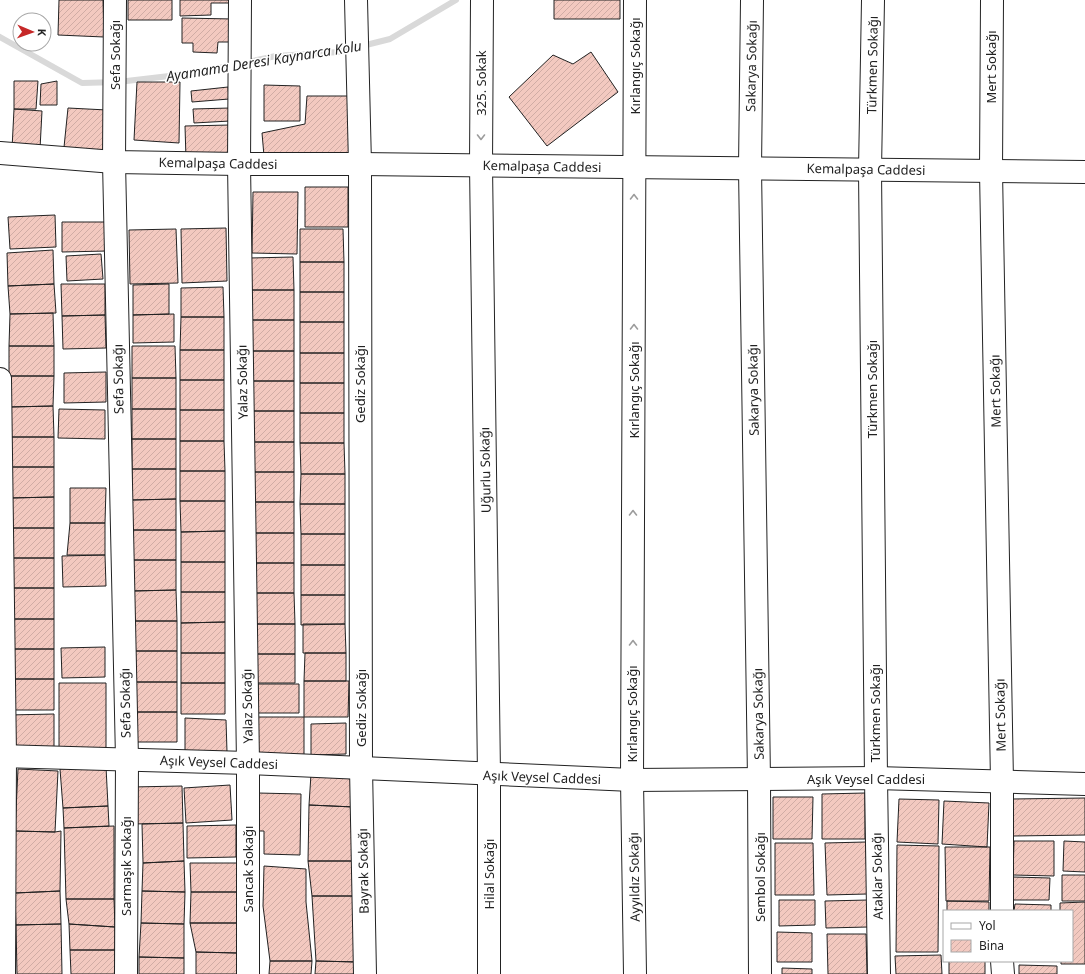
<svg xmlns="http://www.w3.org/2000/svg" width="1085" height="974" viewBox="0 0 1085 974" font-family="'Noto Sans',sans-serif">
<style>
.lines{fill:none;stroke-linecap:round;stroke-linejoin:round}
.stream{stroke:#d9d9d9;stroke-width:6}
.building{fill:url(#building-hatch);stroke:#222}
.minor-casing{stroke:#222;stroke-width:24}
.major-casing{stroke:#222;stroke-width:24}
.minor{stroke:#fff;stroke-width:22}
.major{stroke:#fff;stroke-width:22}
.oneway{stroke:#9c9c9c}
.labels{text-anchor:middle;stroke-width:3;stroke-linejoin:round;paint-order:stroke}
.street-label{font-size:13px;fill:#222;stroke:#fff}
.water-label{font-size:14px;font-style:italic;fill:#222;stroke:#fff}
</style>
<defs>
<pattern id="building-hatch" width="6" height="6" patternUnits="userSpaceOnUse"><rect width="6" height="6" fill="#f3c9c0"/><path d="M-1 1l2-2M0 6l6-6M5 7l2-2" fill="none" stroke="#d0aca5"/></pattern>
</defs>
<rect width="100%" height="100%" fill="#fff"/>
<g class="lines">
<!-- stream -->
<path class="stream" d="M0,37L82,83L118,82L195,73L276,56L339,52L353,49
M362,46L390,39L456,0"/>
</g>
<!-- building -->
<path class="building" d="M59,0H103L104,37L58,35Z
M128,0H172V20H128Z
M180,0H229V3H211V15L180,16Z
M554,0H620V19H554Z
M182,18L233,19L232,42H218L217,53L193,52V43H182Z
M591,52L618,92L547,146L509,97L553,55L573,64Z
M14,81H38L36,109H14Z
M57,81V105H40L41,84Z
M137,82H180L179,143L134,140Z
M264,85L300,86V121H264Z
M228,87L229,99L192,102L191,91Z
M307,96H352L353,157L264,156L262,133L305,124Z
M68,108L107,110V155L63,157Z
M230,108V121L194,123L193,109Z
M14,109L42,111L40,149H12Z
M230,125V158L186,159L185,126Z
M305,187H348V227H305Z
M253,192H298L297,254L252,253Z
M55,215L56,247L10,249L8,217Z
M62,222H107V251L62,252Z
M226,228L227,281L182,283L181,229Z
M176,229L178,283L130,284L129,230Z
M300,229H343L344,262H300Z
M53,250L54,284L8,286L7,253Z
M101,254L103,279L67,281L66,256Z
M293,257L294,290H250V258Z
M300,262H344V292H300Z
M54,284L56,313L10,314L8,286Z
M61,284H105V315L62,316Z
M169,284V314L133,315V285Z
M223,287L224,317H181V288Z
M250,290H294V320H250Z
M300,292H344V322H300Z
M53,313L54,346H9L10,314Z
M174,314V342L133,343V315Z
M105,315L106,348L63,349L62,316Z
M181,317H224V350H180Z
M250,320H294V351H250Z
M300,322H344V353H300Z
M9,346H54V376H9Z
M132,346H175L176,378H132Z
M180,350H224V380H180Z
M250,351H294V381H250Z
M300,353H344V383H300Z
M106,372V402L64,403V373Z
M9,376H54L53,406L9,407Z
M132,378H176V409H132Z
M180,380H224V410H180Z
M250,381H294V411H250Z
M300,383H344V413H300Z
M53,406L54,437H10L9,407Z
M59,409L105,410V439L58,438Z
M132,409H176V439H132Z
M180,410H224V441H180Z
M250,411H294V442H250Z
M300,413H344V443H300Z
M10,437H54V467H10Z
M132,439H176V469H132Z
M180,441H224L225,471H180Z
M250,442H294V472H250Z
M300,443H344L345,474H301Z
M10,467H54V497L10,498Z
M132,469H176V499L132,500Z
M180,471H225V501H180Z
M250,472H294V502H250Z
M301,474H345V504H300Z
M70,488H106L105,523H70Z
M54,497V528H10V498Z
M176,499V530H132V500Z
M180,501H225V531L181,532Z
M250,502H294V533H250Z
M300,504H345V534H301Z
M70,523H105V555H67Z
M10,528H54V558H10Z
M132,530H176V560H132Z
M225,531V562H181V532Z
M250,533H294V563H250Z
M301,534H345V565H301Z
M105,555L106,586L63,587L62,556Z
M10,558H54V588H10Z
M132,560H176V590L132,591Z
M181,562H225V592H181Z
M250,563H294V593H250Z
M301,565H345V595H301Z
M10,588H54V619H10Z
M176,590L177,621H133L132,591Z
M181,592H225V622L181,623Z
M250,593H294L295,624H250Z
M301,595H345V624L301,625Z
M10,619H54V649H10Z
M133,621H177V651H132Z
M225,622V653H181V623Z
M250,624H295V654H250Z
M303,624H345L346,653H303Z
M105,647V677L62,678L61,648Z
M10,649H54V679H10Z
M132,651H177V682H132Z
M181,653H225V683H181Z
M305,653H346V681H304Z
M254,654H295V683H254Z
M10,679H54V710H10Z
M304,681H349L348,717H304Z
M132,682H177V712H133Z
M59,683H106V753H59Z
M181,683H225V714H181Z
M258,684H299V713H258Z
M133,712H177V742H133Z
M54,714V752L9,753L8,715Z
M258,717H304V755L258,754Z
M185,718L226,720L227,752H185Z
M346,723V754L311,755V724Z
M106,767L108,806L63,808L60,769Z
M18,769L58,771L55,832L15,831Z
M311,774L355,777L354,807L309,805Z
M230,785L232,820L186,823L184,788Z
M182,786L183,823L132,824L131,787Z
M258,793L301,794L300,855L264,854V831H258Z
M865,793V839H822V794Z
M773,797H813L812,839H773Z
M1085,798V835L1013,836L1012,799Z
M899,799L939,800L938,844L897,842Z
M944,801L989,803L987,847L942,844Z
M309,805L354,807L356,861H308Z
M108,806L109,826L64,828L63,808Z
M183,823L184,861L143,863L142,824Z
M236,825V857L187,858V826Z
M114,826V899H66L64,828Z
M15,831L55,832L61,831L60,891L15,893Z
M1014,841H1054V876L1013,875Z
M1064,841L1085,842V872L1063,871Z
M866,842L867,894L827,895L825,843Z
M775,843H813L814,895H775Z
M897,845L939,846L938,952H896Z
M945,847H990L989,901H946Z
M184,861L185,892L142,891L143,863Z
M308,861H356L357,896H312Z
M190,863H238L237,892H191Z
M264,866L306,869V902L312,961H270L263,906Z
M1062,875H1085V901H1062Z
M1013,877L1050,878L1049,900H1012Z
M60,891L61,924L16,925L15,893Z
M142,891L185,892L184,924L141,923Z
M191,892H237V923H190Z
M312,896H357L358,962L316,961Z
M66,899H114L115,927L69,924Z
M779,900H815V925L779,926Z
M868,900V927L826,928L825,901Z
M947,901L989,902V911H947Z
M1085,902V964H1061V961H1072V911H1060V903Z
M1015,904L1051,905V911H1014Z
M141,923L184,924V958L139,957Z
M190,923H237V953L196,952Z
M61,924L62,974H17L16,925Z
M69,924L115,927V950H70Z
M777,932L812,933V962H777Z
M827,934H866L867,974H828Z
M70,950H115V974H71Z
M196,952L237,953V974H196Z
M941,955L942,974H896L895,956Z
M139,957L184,958V974H139Z
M270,961H312L311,974H269Z
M316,961L358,962L357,974H315Z
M949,961H985V974H949Z
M1019,965L1057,966V974H1019Z
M782,968L812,969V974H782Z"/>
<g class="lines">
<defs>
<path id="minor" d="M115,0L114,162L127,759L126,974
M240,0L239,164L248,763V974
M356,0L360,164L361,768L365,974
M482,0L481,165L489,775V974
M635,0L632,780L635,974
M752,0L750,168L759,780L760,974
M873,0L870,170L876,778L879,974
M992,0L991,171L1002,782V911
M0,379L5,756L4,974
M1002,961L1003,974"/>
<path id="major" d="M0,153L114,162L239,164H360L1085,172
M0,756L248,763L632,780L876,778L1085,784"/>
</defs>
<!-- minor casing -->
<use href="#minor" class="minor-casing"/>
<!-- major casing -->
<use href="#major" class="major-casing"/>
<!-- minor -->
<use href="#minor" class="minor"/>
<!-- major -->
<use href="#major" class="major"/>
</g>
<!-- one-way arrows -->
<defs><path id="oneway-chevron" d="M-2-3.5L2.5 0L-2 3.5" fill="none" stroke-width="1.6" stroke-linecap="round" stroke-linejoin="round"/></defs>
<g class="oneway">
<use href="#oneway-chevron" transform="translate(481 137) rotate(90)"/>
<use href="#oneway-chevron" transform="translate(634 197) rotate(-90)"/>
<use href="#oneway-chevron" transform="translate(634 327) rotate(-90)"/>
<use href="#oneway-chevron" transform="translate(633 513) rotate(-90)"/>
<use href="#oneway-chevron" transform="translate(633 643) rotate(-90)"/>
</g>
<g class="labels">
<!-- street labels -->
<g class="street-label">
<text transform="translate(115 55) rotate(-90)" y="5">Sefa Sokağı</text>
<text transform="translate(872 65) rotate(-89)" y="5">Türkmen Sokağı</text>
<text transform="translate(635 66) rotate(-90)" y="5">Kırlangıç Sokağı</text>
<text transform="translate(751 66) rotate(-89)" y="5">Sakarya Sokağı</text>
<text transform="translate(991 67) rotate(-90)" y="5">Mert Sokağı</text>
<text transform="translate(481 83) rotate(-90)" y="5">325. Sokak</text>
<text transform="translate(218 163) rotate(1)" y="5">Kemalpaşa Caddesi</text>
<text transform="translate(542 166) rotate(1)" y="5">Kemalpaşa Caddesi</text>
<text transform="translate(866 169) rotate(1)" y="5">Kemalpaşa Caddesi</text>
<text transform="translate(118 379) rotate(-91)" y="5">Sefa Sokağı</text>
<text transform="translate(242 382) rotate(-91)" y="5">Yalaz Sokağı</text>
<text transform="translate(360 384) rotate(-90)" y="5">Gediz Sokağı</text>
<text transform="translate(872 389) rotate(-90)" y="5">Türkmen Sokağı</text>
<text transform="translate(634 390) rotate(-90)" y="5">Kırlangıç Sokağı</text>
<text transform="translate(753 390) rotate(-91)" y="5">Sakarya Sokağı</text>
<text transform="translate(995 391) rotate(-91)" y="5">Mert Sokağı</text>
<text transform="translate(485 470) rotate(-91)" y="5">Uğurlu Sokağı</text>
<text transform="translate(125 703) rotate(-91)" y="5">Sefa Sokağı</text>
<text transform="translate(247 706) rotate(-91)" y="5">Yalaz Sokağı</text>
<text transform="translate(361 708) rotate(-90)" y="5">Gediz Sokağı</text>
<text transform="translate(875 713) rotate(-90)" y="5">Türkmen Sokağı</text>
<text transform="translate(632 714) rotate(-90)" y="5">Kırlangıç Sokağı</text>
<text transform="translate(758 714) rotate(-91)" y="5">Sakarya Sokağı</text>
<text transform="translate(1000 715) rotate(-91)" y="5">Mert Sokağı</text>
<text transform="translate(219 762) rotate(2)" y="5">Aşık Veysel Caddesi</text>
<text transform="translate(542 777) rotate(2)" y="5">Aşık Veysel Caddesi</text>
<text x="866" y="784">Aşık Veysel Caddesi</text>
<text transform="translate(126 866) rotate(-90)" y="5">Sarmaşık Sokağı</text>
<text transform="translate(248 869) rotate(-90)" y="5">Sancak Sokağı</text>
<text transform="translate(363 871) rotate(-91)" y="5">Bayrak Sokağı</text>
<text transform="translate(489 874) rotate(-90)" y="5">Hilal Sokağı</text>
<text transform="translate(877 876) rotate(-91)" y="5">Ataklar Sokağı</text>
<text transform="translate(634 877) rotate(-91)" y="5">Ayyıldız Sokağı</text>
<text transform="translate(760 877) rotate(-90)" y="5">Sembol Sokağı</text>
</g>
<!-- water labels -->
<g class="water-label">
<text transform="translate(264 61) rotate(-9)" y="5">Ayamama Deresi Kaynarca Kolu</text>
</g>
</g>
<!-- legend -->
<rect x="943" y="910" width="130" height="52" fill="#ffffff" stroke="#a7a7a7"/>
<rect x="951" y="923" width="20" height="6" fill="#ffffff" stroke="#a7a7a7"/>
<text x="979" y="930" font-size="12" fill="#222222">Yol</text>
<rect x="951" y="940" width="20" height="12" fill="url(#building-hatch)" stroke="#a7a7a7"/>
<text x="979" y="950" font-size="12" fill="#222222">Bina</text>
<!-- north arrow -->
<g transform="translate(32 32) rotate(92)"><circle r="19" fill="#ffffff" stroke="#a7a7a7"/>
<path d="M0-3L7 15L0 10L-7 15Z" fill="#c62828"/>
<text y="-6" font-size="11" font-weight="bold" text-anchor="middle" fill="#222222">K</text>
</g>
</svg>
